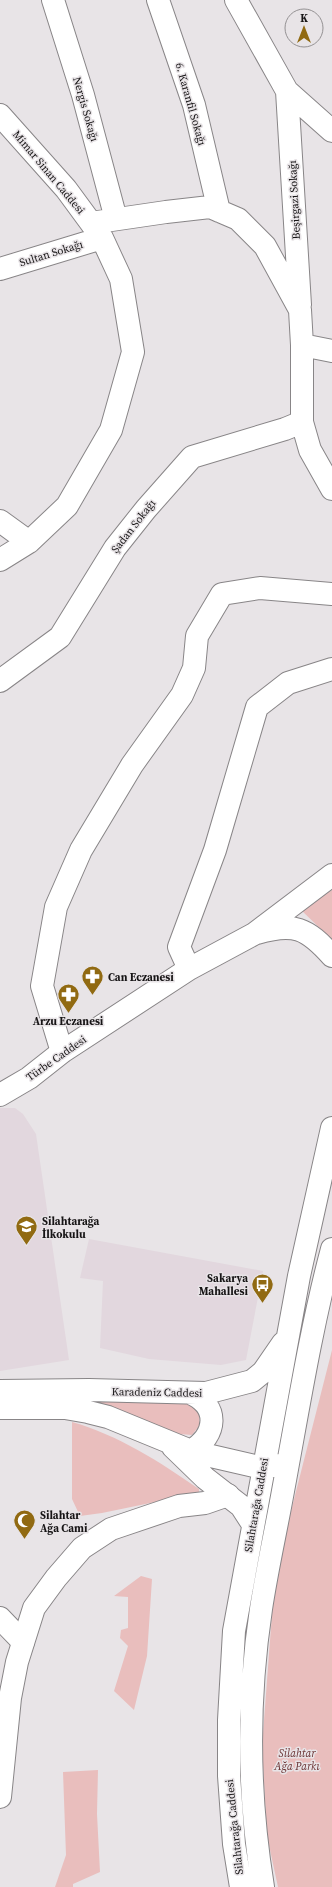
<svg xmlns="http://www.w3.org/2000/svg" width="332" height="1887" viewBox="0 0 332 1887" font-family="'Source Serif 4',serif">
<style>
.built{fill:#e2d7de}
.green{fill:#e9bebd}
.lines{fill:none;stroke-linecap:round;stroke-linejoin:round}
.minor-casing{stroke:#888587;stroke-width:24}
.secondary-casing{stroke:#888587;stroke-width:24}
.primary-casing{stroke:#888587;stroke-width:24}
.minor{stroke:#fff;stroke-width:22}
.secondary{stroke:#fff;stroke-width:22}
.primary{stroke:#fff;stroke-width:22}
.labels{text-anchor:middle;stroke-width:3;stroke-linejoin:round;paint-order:stroke}
.street-label{font-size:11px;fill:#171516;stroke:#e8e4e7}
.poi-label{font-size:11px;font-weight:bold;fill:#171516;stroke:#e8e4e7;text-anchor:start}
.park-label{font-size:11px;font-style:italic;fill:#693031;stroke:#e8e4e7}
</style>
<rect width="100%" height="100%" fill="#e8e4e7"/>
<!-- built -->
<path class="built" d="M0,1108H15L23,1114L36,1134L69,1360L0,1371Z
M89,1239L263,1271L246,1360L221,1365L149,1359L100,1348L103,1281L80,1278Z"/>
<!-- green -->
<path class="green" d="M332,890V940L300,909Z
M332,1350V1887H278L267,1836L262,1747L275,1574Z
M99,1398C117,1399 182,1397 194,1407C200,1412 200,1419 199,1426L192,1435L180,1434L98,1405Z
M72,1422C118,1435 160,1462 199,1489V1493L181,1500L160,1501L102,1513L80,1516L72,1499Z
M141,1576L152,1579L147,1656L134,1710L114,1691L128,1646L120,1638L121,1630L128,1628V1597L114,1596Z
M98,1770L97,1814L100,1872L73,1884V1887H55L66,1855L63,1772Z"/>
<g class="lines">
<defs>
<path id="minor" d="M53,0L83,95L116,219
M158,0L194,105L219,211
M236,0L287,91L332,131
M287,91L300,305
M0,115L66,189L102,238L121,279L133,352L111,430L67,506L29,542L0,560
M91,223L166,212L210,207L238,219L265,246L300,310L302,345V422L310,450L332,489
M0,269L102,238
M302,345L332,351
M0,521L29,542
M0,681L60,637L115,548L146,509L192,457L285,429L302,422
M257,933C294,922 307,928 332,956
M189,969L179,947L215,850L257,707L288,683L332,669
M62,1052L42,986L56,907L81,850L132,765L182,695L194,668L197,636L222,594L260,588L332,594
M0,1095L29,1078L62,1052L189,969L254,934L332,875
M0,1618L23,1642"/>
<path id="secondary" d="M0,1797L10,1698L17,1662L34,1608L56,1578L82,1548L111,1529L179,1506L205,1503L228,1495"/>
<path id="primary" d="M0,1391L89,1390L206,1393L252,1381L263,1372L283,1343
M190,1393C220,1406 217,1435 191,1451
M0,1408H65L88,1412L108,1417L191,1451L211,1456L263,1468L277,1465
M173,1447L205,1478L241,1506L252,1523
M241,1887L234,1844L229,1776V1720L234,1631L299,1276L332,1128
M263,1887C248,1795 247,1702 261,1609C267,1569 276,1530 283,1491C298,1410 311,1328 332,1249"/>
</defs>
<!-- minor casing -->
<use href="#minor" class="minor-casing"/>
<!-- secondary casing -->
<use href="#secondary" class="secondary-casing"/>
<!-- primary casing -->
<use href="#primary" class="primary-casing"/>
<!-- minor -->
<use href="#minor" class="minor"/>
<!-- secondary -->
<use href="#secondary" class="secondary"/>
<!-- primary -->
<use href="#primary" class="primary"/>
</g>
<!-- icons -->
<defs>
<symbol id="pharmacy-pin" viewBox="-11 -11 22 30"><path d="M0 17L-7.5 6A9.5 9.5 0 1 1 7.5 6Z" fill="#916a12" stroke="#e8e4e7"/><path d="M-2-6h4v4h4v4h-4v4h-4v-4h-4v-4h4Z" fill="#fff"/></symbol>
<symbol id="school-pin" viewBox="-11 -11 22 30"><path d="M0 17L-7.5 6A9.5 9.5 0 1 1 7.5 6Z" fill="#916a12" stroke="#e8e4e7"/><path d="M0-5L7-2L0 1L-7-2ZM-4 1L0 2.5L4 1V4Q0 6-4 4Z" fill="#fff"/></symbol>
<symbol id="bus-pin" viewBox="-11 -11 22 30"><path d="M0 17L-7.5 6A9.5 9.5 0 1 1 7.5 6Z" fill="#916a12" stroke="#e8e4e7"/><path d="M-5-6H5V4H4V6H2V4H-2V6H-4V4H-5ZM-3.5-4V0h7V-4ZM-3.5 1.2v1.5H-2V1.2ZM2 1.2v1.5H3.5V1.2Z" fill="#fff"/></symbol>
<symbol id="mosque-pin" viewBox="-11 -11 22 30"><path d="M0 17L-7.5 6A9.5 9.5 0 1 1 7.5 6Z" fill="#916a12" stroke="#e8e4e7"/><path d="M3.5-4.9A6 6 0 1 0 3.5 4.9A5 5 0 1 1 3.5-4.9Z" fill="#fff"/></symbol>
</defs>
<g fill-rule="evenodd">
<use href="#pharmacy-pin" x="80" y="964" width="25" height="34"/>
<use href="#pharmacy-pin" x="56" y="982" width="25" height="34"/>
<use href="#school-pin" x="14" y="1214" width="25" height="34"/>
<use href="#bus-pin" x="250" y="1272" width="25" height="34"/>
<use href="#mosque-pin" x="12" y="1508" width="25" height="34"/>
</g>
<g class="labels">
<!-- street labels -->
<g class="street-label">
<text transform="translate(191 104) rotate(74)" y="4">6. Karanfil Sokağı</text>
<text transform="translate(86 109) rotate(74)" y="4">Nergis Sokağı</text>
<text transform="translate(49 172) rotate(50)" y="4">Mimar Sinan Caddesi</text>
<text transform="translate(294 200) rotate(-93)" y="4">Beşirgazi Sokağı</text>
<text transform="translate(51 253) rotate(-17)" y="4">Sultan Sokağı</text>
<text transform="translate(133 526) rotate(-52)" y="4">Şadan Sokağı</text>
<text transform="translate(56 1058) rotate(-35)" y="4">Türbe Caddesi</text>
<text transform="translate(157 1392) rotate(1)" y="4">Karadeniz Caddesi</text>
<text transform="translate(256 1505) rotate(-80)" y="4">Silahtarağa Caddesi</text>
<text transform="translate(234 1827) rotate(-96)" y="4">Silahtarağa Caddesi</text>
</g>
<!-- poi labels -->
<g class="poi-label">
<text x="108" y="981">Can Eczanesi</text>
<text x="68" y="1025" text-anchor="middle">Arzu Eczanesi</text>
<text x="42" y="1225">Silahtarağa<tspan x="42" dy="13">İlkokulu</tspan></text>
<text x="248" y="1282" text-anchor="end">Sakarya<tspan x="248" dy="13">Mahallesi</tspan></text>
<text x="40" y="1519">Silahtar<tspan x="40" dy="13">Ağa Cami</tspan></text>
</g>
<!-- park labels -->
<g class="park-label">
<text x="297" y="1757">Silahtar<tspan x="297" dy="13">Ağa Parkı</tspan></text>
</g>
</g>
<!-- north arrow -->
<g transform="translate(304 28)"><circle r="19" fill="#e8e4e7" stroke="#949193"/>
<path d="M0-3L7 15L0 10L-7 15Z" fill="#916a12"/>
<text y="-6" font-size="11" font-weight="bold" text-anchor="middle" fill="#171516">K</text>
</g>
</svg>
